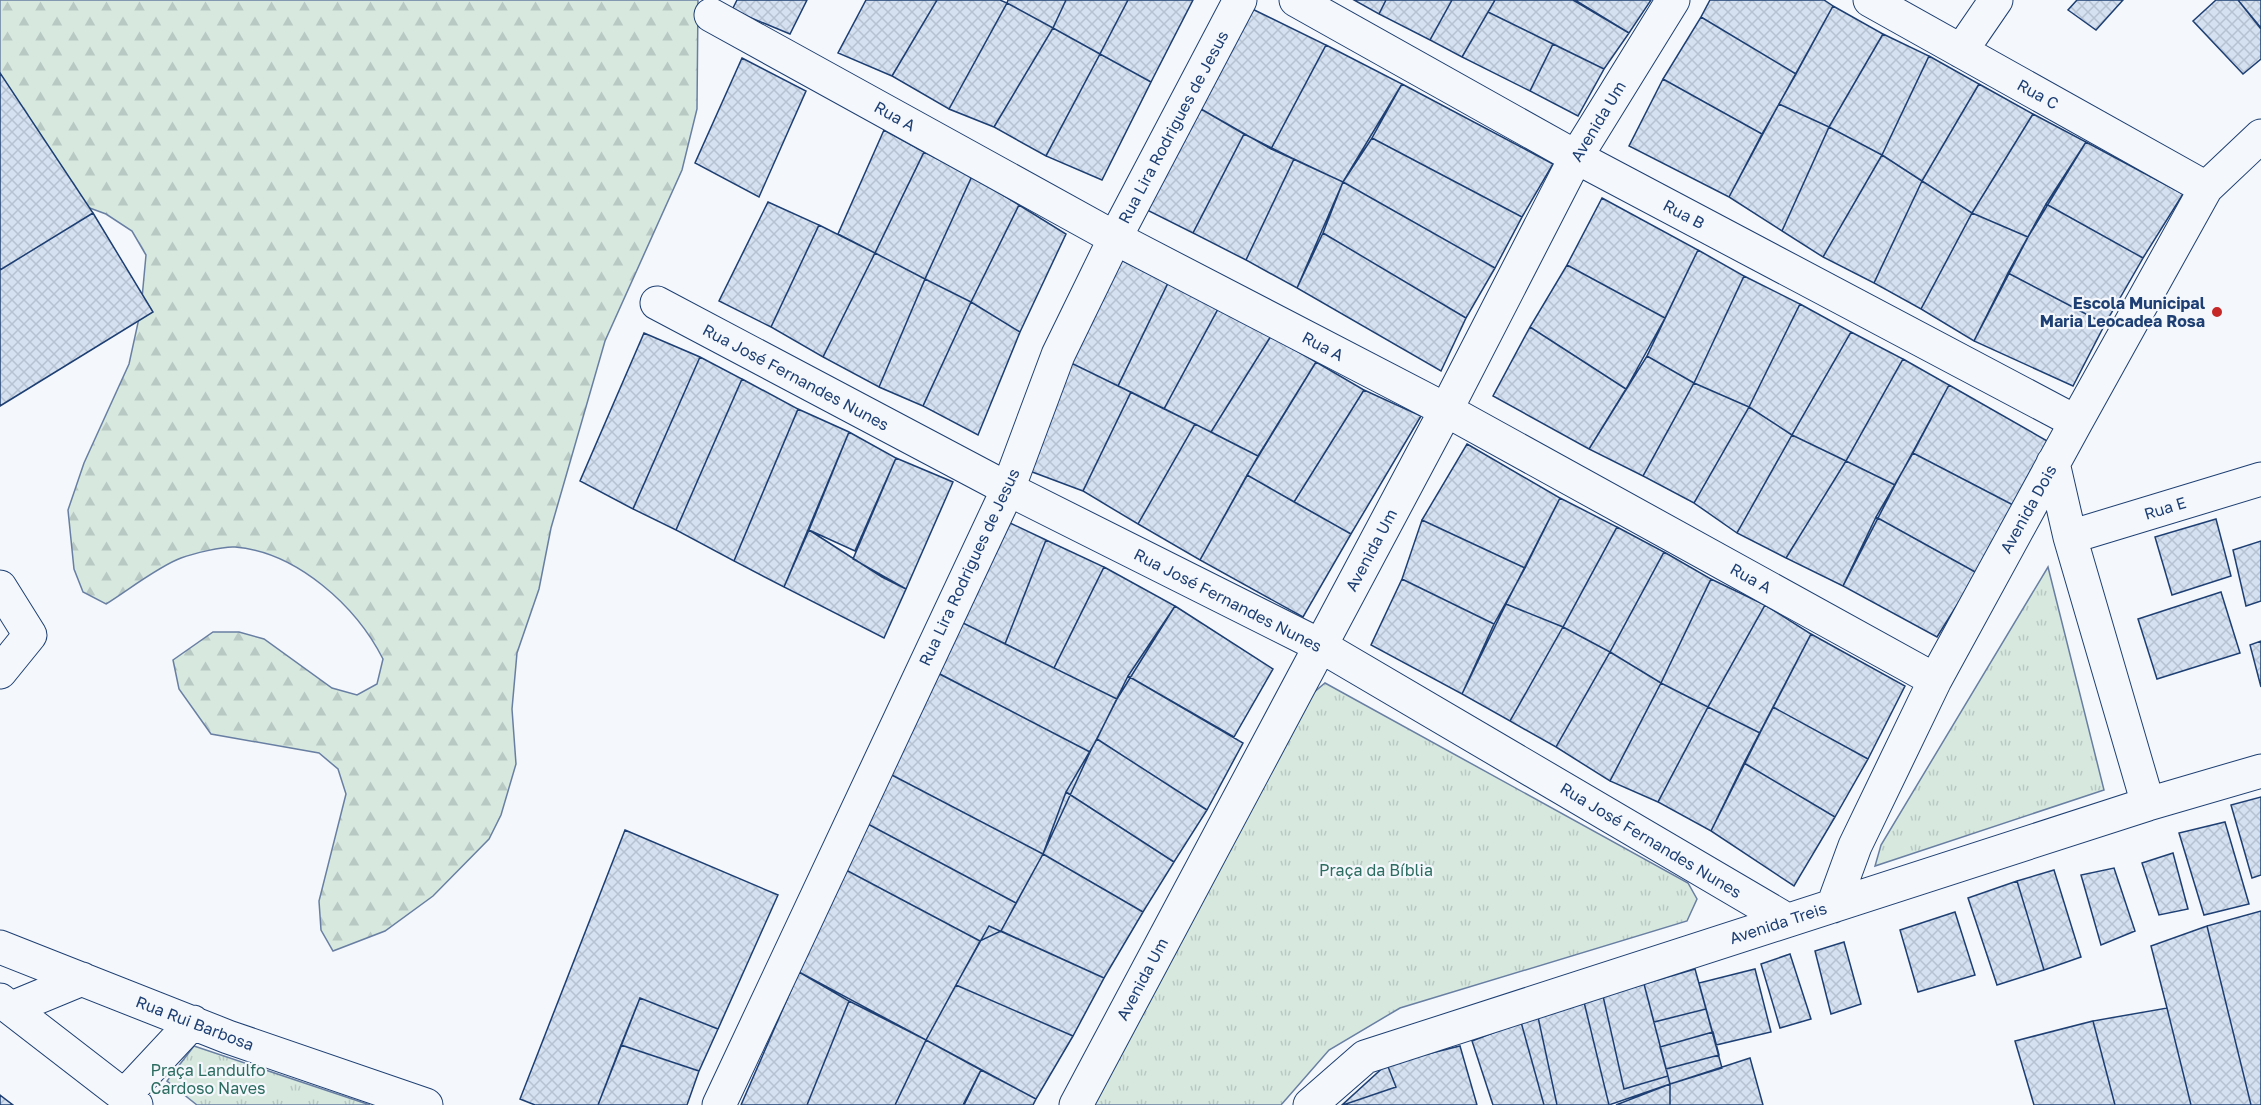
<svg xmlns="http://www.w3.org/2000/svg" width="2261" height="1105" viewBox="0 0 2261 1105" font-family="'Golos Text',sans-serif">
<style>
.forest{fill:url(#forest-firs);stroke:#687fa3;stroke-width:1.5}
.park{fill:url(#park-tufts);stroke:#687fa3;stroke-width:1.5}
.building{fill:url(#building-cross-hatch);stroke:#1d3f73;stroke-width:1.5}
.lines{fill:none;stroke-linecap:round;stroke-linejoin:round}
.minor-casing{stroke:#1d3f73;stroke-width:35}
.minor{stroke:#f4f7fb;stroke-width:33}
.poi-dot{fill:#c62828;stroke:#f4f7fb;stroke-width:2}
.labels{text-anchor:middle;stroke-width:4.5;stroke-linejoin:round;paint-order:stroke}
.street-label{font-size:16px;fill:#1d3f73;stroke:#f4f7fb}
.poi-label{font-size:16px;font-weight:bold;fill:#1d3f73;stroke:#f4f7fb;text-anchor:end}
.park-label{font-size:16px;fill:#2c6c60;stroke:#f4f7fb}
</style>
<defs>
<pattern id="forest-firs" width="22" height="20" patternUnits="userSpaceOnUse" patternTransform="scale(1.5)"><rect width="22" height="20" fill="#d7e8df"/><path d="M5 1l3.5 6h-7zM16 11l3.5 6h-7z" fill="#b8c8c3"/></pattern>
<pattern id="park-tufts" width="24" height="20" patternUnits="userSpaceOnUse" patternTransform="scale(1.5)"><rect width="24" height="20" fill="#d7e8df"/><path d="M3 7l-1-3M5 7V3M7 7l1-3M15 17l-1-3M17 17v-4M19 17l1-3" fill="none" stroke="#b8c8c3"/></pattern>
<pattern id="building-cross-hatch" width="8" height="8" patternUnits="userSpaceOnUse" patternTransform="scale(1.5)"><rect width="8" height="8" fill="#d5e0f0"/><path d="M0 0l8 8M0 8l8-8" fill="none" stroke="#b6c1d1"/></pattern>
</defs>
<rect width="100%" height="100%" fill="#f4f7fb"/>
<!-- forest -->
<path class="forest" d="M0,0H698L697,109L682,170L605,341L551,528L539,589L517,653L512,709L516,764L501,815L489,839L433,896L385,931L333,951L321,930L319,901L346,794L338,769L319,753L211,734L179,689L173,660L213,632H239L264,639L332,688L357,695L377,684L383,659C356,606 297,552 235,547C223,546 192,554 181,558C159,566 127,591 106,604L83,592L74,569L68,510L84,463L129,364L141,309L146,255L132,231L106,214L79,204L0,232Z"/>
<!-- park -->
<path class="park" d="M2048,567L2104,790L1875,866L1881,845Z
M1325,683L1688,883L1697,899L1687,921L1400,1008L1329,1050L1281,1105H1091L1312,694Z
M194,1046L370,1105H197L167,1081Z"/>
<!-- building -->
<path class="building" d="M737,0H807L790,34L732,10Z
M866,0H937L892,76L838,53Z
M937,0H1000L1007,3L949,109L892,76Z
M1008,0H1066L1053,28L1007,3Z
M1066,0H1128L1100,54L1053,28Z
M1128,0H1193L1151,82L1100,54Z
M1354,0H1386L1379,14Z
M1386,0H1452L1430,40L1379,14Z
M1452,0H1495L1462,57L1430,40Z
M1495,0H1573L1629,33L1604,69L1488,12Z
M1575,0H1651L1629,33Z
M1710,0H1824L1833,6L1796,74L1701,17Z
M2077,0H2123L2096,30L2068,10Z
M2216,0H2238L2261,29V59L2243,74L2193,21Z
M2238,0H2261V28Z
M1007,3L1053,28L994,127L949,109Z
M1242,4L1326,45L1271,149L1201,109Z
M1833,6L1883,34L1829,127L1779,104Z
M1488,12L1553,44L1530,91L1462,57Z
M1701,17L1796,74L1762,134L1663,79Z
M1053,28L1100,54L1046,156L994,127Z
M1883,34L1929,56L1882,155L1829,127Z
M1553,44L1604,69L1578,116L1530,91Z
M1326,45L1402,84L1343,182L1271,149Z
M1100,54L1151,82L1102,180L1046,156Z
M1929,56L1979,84L1922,181L1882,155Z
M742,58L806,91L759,197L695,163Z
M0,73L93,213L0,270Z
M1663,79L1762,134L1729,197L1629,146Z
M1402,84L1553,164L1522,217L1372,138Z
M1979,84L2033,114L1972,213L1922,181Z
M1779,104L1829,127L1782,231L1729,197Z
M1201,109L1244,134L1193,233L1145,209Z
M2033,114L2086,142L2028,237L1972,213Z
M1829,127L1882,155L1823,257L1782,231Z
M884,130L924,152L875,253L838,234Z
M1244,134L1294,159L1246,260L1193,233Z
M1372,138L1522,217L1495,268L1343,182Z
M2086,142L2183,194L2143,258L2046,204Z
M924,152L972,176L925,279L875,253Z
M1882,155L1922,181L1874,283L1823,257Z
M1294,159L1343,182L1297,288L1246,260Z
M972,176L1019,205L971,302L925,279Z
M1922,181L1972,213L1921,309L1874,283Z
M1343,182L1495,268L1466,318L1323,233Z
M1602,198L1698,250L1665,318L1567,265Z
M768,202L819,225L771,327L719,301Z
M2046,204L2143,258L2105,324L2008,273Z
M1019,205L1066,234L1020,332L971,302Z
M93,213L153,312L0,406V270Z
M1972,213L2028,237L1974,341L1921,309Z
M819,225L875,253L823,357L771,327Z
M1323,233L1466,318L1441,371L1297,288Z
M1698,250L1744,276L1694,383L1647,356Z
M875,253L925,279L879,387L823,357Z
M1119,259L1168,283L1118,386L1067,361Z
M1567,265L1665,318L1626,389L1530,327Z
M2008,273L2105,324L2073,386L1974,341Z
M1744,276L1800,304L1749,407L1694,383Z
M925,279L971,302L923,406L879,387Z
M1168,283L1218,309L1164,409L1118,386Z
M971,302L1020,332L978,435L923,406Z
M1800,304L1851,332L1792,435L1749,407Z
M1218,309L1271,336L1211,432L1164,409Z
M1530,327L1626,389L1589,449L1493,396Z
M1851,332L1903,359L1846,461L1792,435Z
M644,333L700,357L633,509L580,481Z
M1271,336L1316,362L1258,456L1211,432Z
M1647,356L1694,383L1643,476L1589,449Z
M700,357L742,379L676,530L633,509Z
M1903,359L1949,385L1895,485L1846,461Z
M1067,361L1131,392L1083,491L1019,467Z
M1316,362L1364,390L1294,502L1247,475Z
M742,379L798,409L734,561L676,530Z
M1694,383L1749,407L1694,503L1643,476Z
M1949,385L2049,442L2015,506L1913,453Z
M1364,390L1421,416L1351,534L1294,502Z
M1131,392L1195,424L1138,524L1083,491Z
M1749,407L1792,435L1737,533L1694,503Z
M798,409L849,432L784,587L734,561Z
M1195,424L1258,456L1200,560L1138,524Z
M849,432L896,458L855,551L809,530Z
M1792,435L1846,461L1786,558L1737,533Z
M1467,444L1560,498L1525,568L1422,520Z
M1913,453L2015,506L1977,573L1876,517Z
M896,458L953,482L906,589L853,559Z
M1846,461L1895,485L1843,586L1786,558Z
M1247,475L1351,534L1303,617L1200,560Z
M1560,498L1617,527L1563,627L1506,604Z
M1876,517L1977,573L1937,637L1843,586Z
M2216,519L2231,576L2172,595L2155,537Z
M1422,520L1525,568L1494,624L1402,579Z
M1008,522L1046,540L1005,644L961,622Z
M1617,527L1664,552L1610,652L1563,627Z
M809,530L882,577L906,589L884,638L784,587Z
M1046,540L1104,567L1054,668L1005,644Z
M2261,541V601L2246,606L2233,550Z
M1664,552L1711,579L1661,683L1610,652Z
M1104,567L1175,606L1117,699L1054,668Z
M1402,579L1494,624L1462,694L1371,645Z
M1711,579L1765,605L1708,707L1661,683Z
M2221,592L2240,653L2157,679L2138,619Z
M1506,604L1563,627L1510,721L1462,694Z
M1765,605L1811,634L1760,733L1708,707Z
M1175,606L1273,669L1234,737L1128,676Z
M961,622L1117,699L1090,752L938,673Z
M1563,627L1610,652L1556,747L1510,721Z
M1811,634L1905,686L1868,759L1773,707Z
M2261,641V687L2250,645Z
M1610,652L1661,683L1610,781L1556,747Z
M924,666L1090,752L1043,854L888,773Z
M1128,676L1243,743L1207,810L1097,739Z
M1661,683L1708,707L1658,802L1610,781Z
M1708,707L1760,733L1711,831L1658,802Z
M1773,707L1868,759L1835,817L1744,763Z
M1097,739L1207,810L1174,862L1066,792Z
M1744,763L1835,817L1794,886L1711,831Z
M888,773L1043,854L1016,903L866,823Z
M1066,792L1174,862L1143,912L1043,854Z
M2261,797V875L2252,878L2231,805Z
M2225,822L2249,904L2204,915L2179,833Z
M866,823L1016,903L1001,931L980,941L846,870Z
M625,830L778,895L718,1029L640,998L598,1105H535L520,1099Z
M2173,853L2188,909L2159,915L2142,863Z
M1043,854L1143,912L1104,978L1001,931Z
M2114,868L2135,931L2101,945L2081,875Z
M846,870L980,941L926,1040L799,972Z
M2054,870L2081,957L2044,970L2017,881Z
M2017,881L2044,970L1997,985L1968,898Z
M2261,911V1105H2251L2207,926Z
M1955,912L1975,975L1918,992L1900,930Z
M989,926L1104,978L1073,1036L956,985Z
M2207,926L2251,1105H2191L2167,1008L2151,946Z
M1844,942L1861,1004L1831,1014L1815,951Z
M1790,954L1811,1019L1780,1028L1761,964Z
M1695,969L1722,1068L1670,1084L1644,984Z
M1695,969L1706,1009L1654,1022L1644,984Z
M1755,969L1771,1032L1716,1045L1699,983Z
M799,972L849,1001L807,1105H741Z
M1644,984L1670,1084L1609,1105L1584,1002Z
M1644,984L1668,1076L1624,1089L1603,996Z
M956,985L1073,1036L1036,1099L926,1040Z
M640,998L718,1029L699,1071L621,1045Z
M849,1001L926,1040L895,1105H807Z
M1584,1002L1609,1105H1544L1521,1022Z
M1584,1002L1609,1105H1557L1538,1017Z
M2167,1008L2191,1105H2115L2093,1021Z
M2093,1021L2115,1105H2034L2015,1041Z
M1521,1022L1544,1105H1493L1472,1041Z
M1713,1032L1719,1055L1666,1069L1660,1047Z
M926,1040L981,1070L964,1105H895Z
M621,1045L699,1071L687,1105H598Z
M1460,1046L1477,1105H1343L1396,1087L1387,1064Z
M1460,1046L1477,1105H1342L1387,1064Z
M1750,1058L1763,1105H1670V1084Z
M981,1070L1036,1099L1033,1105H963Z
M1670,1084V1105H1616Z
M0,1095L13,1105H0Z"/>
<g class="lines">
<defs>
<path id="minor" d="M1296,0L1576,157L2076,422
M1870,0L2206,188
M711,15L1115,238L1446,410L1935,680
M1961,51L1996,0
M657,303L1008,489L1319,645L1787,920
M2053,463L2070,537L2148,804
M2070,537L2261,479
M0,587L30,635L0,672
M1833,906L1855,846L1935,680L2076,422L2206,188L2261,136
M0,947L228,1037L426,1105
M0,1000L136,1105
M12,1008L82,979
M124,1096L193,1022
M719,1105L1008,489L1058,355L1115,238L1240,0
M1076,1105L1446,410L1576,157L1673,0
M1310,1105L1365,1057L2148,804L2261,771"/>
</defs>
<!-- minor casing -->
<use href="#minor" class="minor-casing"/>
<!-- minor -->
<use href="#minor" class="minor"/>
</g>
<!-- markers -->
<circle class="poi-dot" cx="2217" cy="312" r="6"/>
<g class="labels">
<!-- street labels -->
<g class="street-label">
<text transform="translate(2038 94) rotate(29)" y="6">Rua C</text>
<text transform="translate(895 116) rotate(29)" y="6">Rua A</text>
<text transform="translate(1598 121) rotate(-59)" y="6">Avenida Um</text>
<text transform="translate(1173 127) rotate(-62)" y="6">Rua Lira Rodrigues de Jesus</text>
<text transform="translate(1684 214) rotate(28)" y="6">Rua B</text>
<text transform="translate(1323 346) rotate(28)" y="6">Rua A</text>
<text transform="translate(796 377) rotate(28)" y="6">Rua José Fernandes Nunes</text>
<text transform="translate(2165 508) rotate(-17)" y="6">Rua E</text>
<text transform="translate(2028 509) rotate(-61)" y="6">Avenida Dois</text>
<text transform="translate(1371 550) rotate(-62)" y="6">Avenida Um</text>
<text transform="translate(969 567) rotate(-65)" y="6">Rua Lira Rodrigues de Jesus</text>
<text transform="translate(1751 578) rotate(29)" y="6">Rua A</text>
<text transform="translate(1228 600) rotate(27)" y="6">Rua José Fernandes Nunes</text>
<text transform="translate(1651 840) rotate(31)" y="6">Rua José Fernandes Nunes</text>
<text transform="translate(1778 923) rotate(-18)" y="6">Avenida Treis</text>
<text transform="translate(1142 979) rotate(-62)" y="6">Avenida Um</text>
<text transform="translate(195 1023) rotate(21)" y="6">Rua Rui Barbosa</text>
</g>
<!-- poi labels -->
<g class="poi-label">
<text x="2205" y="309">Escola Municipal<tspan x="2205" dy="18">Maria Leocadea Rosa</tspan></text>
</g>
<!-- park labels -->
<g class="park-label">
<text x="1376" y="876">Praça da Bíblia</text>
<text x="208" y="1076">Praça Landulfo<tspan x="208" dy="18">Cardoso Naves</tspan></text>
</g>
</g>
</svg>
